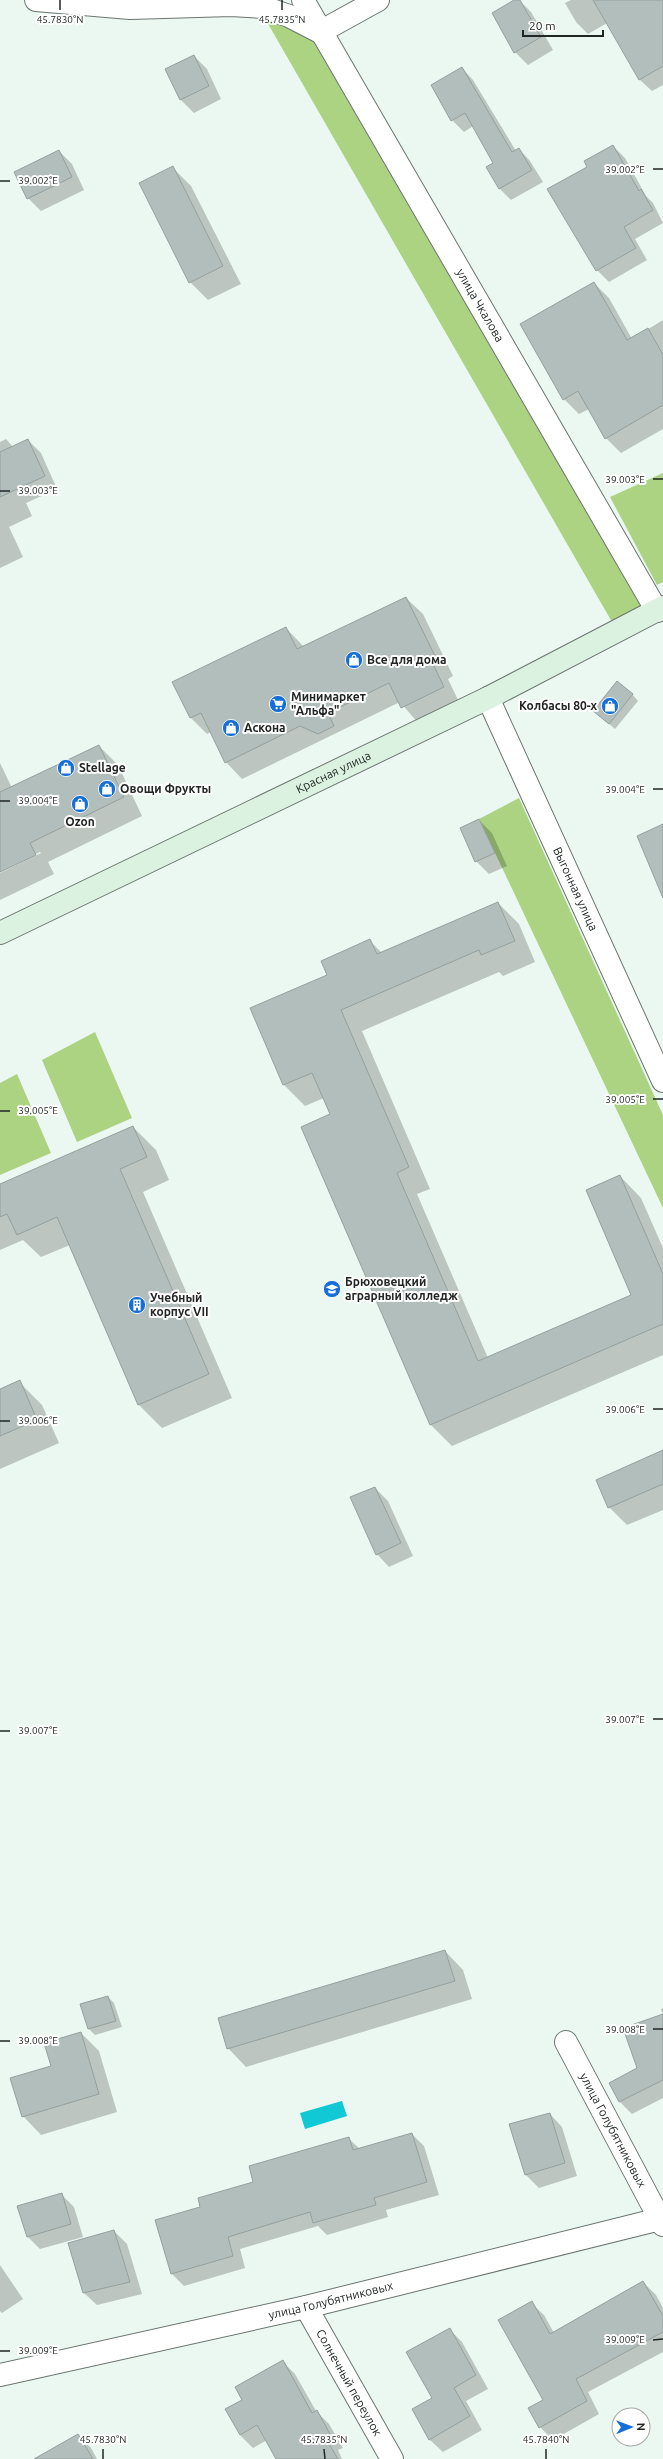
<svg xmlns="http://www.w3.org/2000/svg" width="663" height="2459" viewBox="0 0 663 2459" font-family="Ubuntu,sans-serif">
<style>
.green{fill:#acd381}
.water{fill:#11c9d4}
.shadow{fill:#0003}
.building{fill:#b2bebc;stroke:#94a09e}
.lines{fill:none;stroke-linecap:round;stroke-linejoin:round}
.street-casing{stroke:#6c7671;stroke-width:24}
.secondary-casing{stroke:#6c7671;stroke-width:24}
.street{stroke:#fff;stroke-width:22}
.secondary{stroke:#dcf2e0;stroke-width:22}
.ticks{fill:none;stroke:#212624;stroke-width:1.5}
.labels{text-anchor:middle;stroke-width:4;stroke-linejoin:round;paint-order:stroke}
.street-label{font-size:12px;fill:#212624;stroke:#fff}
.poi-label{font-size:12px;font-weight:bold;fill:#212624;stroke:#fff;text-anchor:start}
.ticks-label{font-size:10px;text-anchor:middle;fill:#212624;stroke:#fff;stroke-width:4;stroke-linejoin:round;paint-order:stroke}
</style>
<rect width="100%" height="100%" fill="#ebf7f1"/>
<!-- green -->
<path class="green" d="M267,22H283L312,36L642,608L612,622Z
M663,473V582L657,585L610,497Z
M519,798L663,1115V1208L479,819Z
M95,1032L132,1118L77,1142L42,1060Z
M17,1074L51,1153L0,1175V1083Z"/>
<!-- water -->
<path class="water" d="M342,2101L347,2116L305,2129L300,2113Z"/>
<!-- shadow -->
<path class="shadow" d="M516,0H519L531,12L553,50L528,65L515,52Z
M571,0H663V85L652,91L640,80L607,23L588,34L576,22L565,3Z
M194,56L207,69L221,99L194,113L181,100L166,70Z
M462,68L473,80L516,151L519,149L530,161L543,182L511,200L500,189L488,167L494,164L473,126L464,132L452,120Z
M613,146L625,158L646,196L653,203L663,223L635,239L647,260L609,282L597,270L588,167Z
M59,151L72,164L84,190L41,211L28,198Z
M172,167L191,186L241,284L208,300L190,282Z
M594,283L609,298L632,339L663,320V429L621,453L606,438L589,409L579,414L564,399Z
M6,439L13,447L28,440L41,453L57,489L26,503L32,516L9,527L23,557L0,568V442Z
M406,598L423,614L453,676L448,679L460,704L419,724L400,702L242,779L226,762L211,732L207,734L191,718L286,628L304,647Z
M632,694L638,701L615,729L594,711Z
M99,746L118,765L142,816L48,862L54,874L0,900V873L41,853L40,852L0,871V763L12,788Z
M479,820L492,833L507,866L489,874L476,861Z
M498,903L519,924L535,962L503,976L499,972L362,1031L430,1189L417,1194L488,1358L633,1295L620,1176L641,1198L663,1248V1355L452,1446L431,1425L303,1127L331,1115L324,1098L305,1106L284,1085L251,1009L328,976L370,941L382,953Z
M133,1127L156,1150L169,1180L143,1192L232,1398L162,1428L139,1405L70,1245L41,1257L23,1240L0,1250V1185Z
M19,1382L42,1405L59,1443L0,1469V1390Z
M663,1452V1510L627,1525L609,1507Z
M375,1488L388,1501L413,1556L389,1567L377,1554Z
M445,1951L463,1970L472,1999L246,2067L228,2048Z
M108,1997L114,2003L122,2027L95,2035L89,2029L81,2005Z
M663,2008V2098L632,2114L620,2102L611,2083L638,2069L663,2015L661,2009Z
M81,2033L99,2051L117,2112L41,2135L23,2116L53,2067Z
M550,2114L562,2127L577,2176L539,2188L526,2175Z
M412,2134L424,2146L439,2195L386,2210L388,2217L327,2235L318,2226L240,2249L245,2268L184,2286L172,2274L202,2208L348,2138L360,2149Z
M61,2194L74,2207L83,2237L40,2249L27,2236Z
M114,2231L127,2244L142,2294L97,2305L84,2293Z
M0,2265L23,2299L2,2313L0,2311Z
M643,2282L656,2295L663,2308V2352L588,2392L599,2414L553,2440L540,2427L544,2400L531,2303L544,2315L554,2333Z
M449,2329L462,2342L488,2389L466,2401L482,2430L443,2452L430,2440L433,2398Z
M282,2361L295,2374L316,2411L329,2424L343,2448L338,2450L342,2459H277L267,2440L253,2448L240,2435L226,2409L243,2400Z
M78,2435L91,2448L97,2459H36Z"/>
<!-- building -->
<path class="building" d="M514,0H520L541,37L514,53L492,13Z
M593,0H663V66L639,80Z
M194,55L209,86L180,100L165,69Z
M462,67L512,152L519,148L532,170L499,189L486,167L493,163L465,113L451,121L431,85Z
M613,145L639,191L641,189L653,210L624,227L636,248L596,271L547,189L587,167L584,161Z
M59,150L72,177L27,199L14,172Z
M173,166L223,266L189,283L139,183Z
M594,282L627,340L648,328L663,355V405L605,439L578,391L563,400L520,324Z
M28,439L45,476L0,497V452Z
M406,597L437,660L432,662L444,687L401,708L389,683L328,713L334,726L318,734L300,726L225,763L201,713L190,718L172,682L286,627L297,649Z
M617,681L633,694L609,724L593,711Z
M99,745L124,797L30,843L36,855L0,872V792Z
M479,819L495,853L475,862L460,828Z
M663,824V898L637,836Z
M498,902L515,941L481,955L479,950L341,1010L409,1167L397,1173L478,1361L631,1295L586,1190L620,1175L663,1274V1324L430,1425L301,1127L330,1114L312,1073L283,1085L250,1008L327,975L321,961L370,939L377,954Z
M133,1126L147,1157L120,1169L209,1374L138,1405L57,1217L17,1235L7,1214L0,1217V1184Z
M20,1380L37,1420L0,1436V1389Z
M663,1450V1484L608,1508L596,1480Z
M375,1487L401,1543L376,1555L350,1497Z
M445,1950L455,1981L227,2049L218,2018Z
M108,1996L116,2021L88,2029L80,2004Z
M663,2014V2080L619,2102L609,2083L637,2068L623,2028Z
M81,2032L99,2094L22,2117L10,2078L51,2066L44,2043Z
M550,2113L565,2163L525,2175L509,2124Z
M412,2133L427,2182L374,2198L376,2205L313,2223L310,2212L228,2237L233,2256L171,2274L155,2220L200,2207L198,2198L253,2182L249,2166L349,2137L353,2150Z
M62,2193L71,2224L27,2237L17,2206Z
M114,2230L130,2282L83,2293L68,2243Z
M643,2281L663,2316V2332L576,2379L587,2401L539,2428L528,2408L543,2400L498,2320L532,2301L550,2334Z
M450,2328L476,2375L454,2388L470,2416L429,2440L412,2409L432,2398L406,2352Z
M283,2360L312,2413L317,2410L330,2434L325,2437L338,2459H276L257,2425L240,2435L225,2409L242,2400L235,2387Z
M78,2434L93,2459H34Z"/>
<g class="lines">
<defs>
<g id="street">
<path d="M36,0L130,8L231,5L263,7L289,16L320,32L378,0"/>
<path id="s1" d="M303,0L657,611"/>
<path id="s2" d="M488,698L663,1081"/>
<path id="s3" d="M566,2042L663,2225"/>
<path id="s4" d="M306,2307L392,2459"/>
<path id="s5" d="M0,2375L306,2307L660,2219"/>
</g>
<g id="secondary">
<path id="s6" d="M0,933L488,698L663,607"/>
</g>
</defs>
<!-- street casing -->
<use href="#street" class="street-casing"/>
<!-- secondary casing -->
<use href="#secondary" class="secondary-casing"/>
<!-- street -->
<use href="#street" class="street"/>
<!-- secondary -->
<use href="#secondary" class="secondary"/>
</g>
<!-- ticks -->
<path class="ticks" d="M60,0V10M282,0V10M653,169H663M0,181H10M653,479H663M0,491H10M653,789H663M0,801H10M653,1099H663M0,1111H10M653,1409H663M0,1421H10M653,1719H663M0,1731H10M653,2029H663M0,2041H10M653,2340L663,2339M0,2351H10M103,2449V2459M324,2449L325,2459M546,2449V2459"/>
<!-- icons -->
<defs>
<symbol id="shop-disc" viewBox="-11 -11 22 22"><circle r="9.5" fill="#166ed7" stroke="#fff"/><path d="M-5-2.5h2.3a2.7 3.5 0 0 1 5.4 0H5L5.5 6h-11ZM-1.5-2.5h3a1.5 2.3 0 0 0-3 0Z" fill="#fff"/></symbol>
<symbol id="supermarket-disc" viewBox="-11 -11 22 22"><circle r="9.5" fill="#166ed7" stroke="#fff"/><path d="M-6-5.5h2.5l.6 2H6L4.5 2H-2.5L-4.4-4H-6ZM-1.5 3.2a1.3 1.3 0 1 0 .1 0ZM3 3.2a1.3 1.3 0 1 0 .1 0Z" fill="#fff"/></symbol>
<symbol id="university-disc" viewBox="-11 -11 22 22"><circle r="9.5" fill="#166ed7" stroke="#fff"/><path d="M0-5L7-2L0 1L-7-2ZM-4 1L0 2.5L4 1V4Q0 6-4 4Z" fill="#fff"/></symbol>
<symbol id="building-disc" viewBox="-11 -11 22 22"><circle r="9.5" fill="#166ed7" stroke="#fff"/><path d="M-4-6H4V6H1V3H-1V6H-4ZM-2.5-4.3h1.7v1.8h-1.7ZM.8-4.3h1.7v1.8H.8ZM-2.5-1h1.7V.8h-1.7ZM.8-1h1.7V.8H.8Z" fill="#fff"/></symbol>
</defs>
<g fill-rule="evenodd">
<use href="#shop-disc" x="344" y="650" width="20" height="20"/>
<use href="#supermarket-disc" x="268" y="694" width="20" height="20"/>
<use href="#shop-disc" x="600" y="696" width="20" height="20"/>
<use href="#shop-disc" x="221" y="718" width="20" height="20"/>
<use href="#shop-disc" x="56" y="758" width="20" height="20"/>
<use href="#shop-disc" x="97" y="779" width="20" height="20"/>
<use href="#shop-disc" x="70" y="794" width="20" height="20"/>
<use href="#university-disc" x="322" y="1279" width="20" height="20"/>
<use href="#building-disc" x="127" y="1295" width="20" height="20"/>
</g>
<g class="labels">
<!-- street labels -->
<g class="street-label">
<text dy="4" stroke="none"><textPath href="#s1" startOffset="353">улица Чкалова</textPath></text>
<text dy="4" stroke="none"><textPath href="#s6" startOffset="370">Красная улица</textPath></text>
<text dy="4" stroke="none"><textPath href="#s2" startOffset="210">Выгонная улица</textPath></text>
<text dy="4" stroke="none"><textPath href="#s3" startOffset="100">улица Голубятниковых</textPath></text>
<text dy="4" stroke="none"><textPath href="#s5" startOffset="339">улица Голубятниковых</textPath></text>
<text dy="4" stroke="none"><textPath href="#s4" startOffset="87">Солнечный переулок</textPath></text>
</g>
<!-- poi labels -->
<g class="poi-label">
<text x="367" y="664">Все для дома</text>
<text x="291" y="701">Минимаркет<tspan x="291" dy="14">"Альфа"</tspan></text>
<text x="597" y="710" text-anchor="end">Колбасы 80-х</text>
<text x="244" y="732">Аскона</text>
<text x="79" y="772">Stellage</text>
<text x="120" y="793">Овощи Фрукты</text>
<text x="80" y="826" text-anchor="middle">Ozon</text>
<text x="345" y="1286">Брюховецкий<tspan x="345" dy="14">аграрный колледж</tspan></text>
<text x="150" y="1302">Учебный<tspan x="150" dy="14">корпус VII</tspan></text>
</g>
</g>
<g class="ticks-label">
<text x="60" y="23">45.7830°N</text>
<text x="282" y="23">45.7835°N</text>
<text x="625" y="173">39.002°E</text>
<text x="38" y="184">39.002°E</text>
<text x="625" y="483">39.003°E</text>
<text x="38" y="494">39.003°E</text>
<text x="625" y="793">39.004°E</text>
<text x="38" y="804">39.004°E</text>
<text x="625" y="1103">39.005°E</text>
<text x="38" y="1114">39.005°E</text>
<text x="625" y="1413">39.006°E</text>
<text x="38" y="1424">39.006°E</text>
<text x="625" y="1723">39.007°E</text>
<text x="38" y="1734">39.007°E</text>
<text x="625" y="2033">39.008°E</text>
<text x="38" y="2044">39.008°E</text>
<text x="625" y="2343">39.009°E</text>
<text x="38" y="2354">39.009°E</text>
<text x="103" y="2443">45.7830°N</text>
<text x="324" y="2443">45.7835°N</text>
<text x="546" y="2443">45.7840°N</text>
</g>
<!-- north arrow -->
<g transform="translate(631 2427) rotate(89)"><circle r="19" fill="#ffffff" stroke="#a6a8a7"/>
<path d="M0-3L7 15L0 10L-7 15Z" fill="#166ed7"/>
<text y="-6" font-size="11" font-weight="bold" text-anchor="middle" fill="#212624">N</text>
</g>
<!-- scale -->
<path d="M523 30v6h80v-6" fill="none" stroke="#212624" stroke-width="2"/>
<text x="529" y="30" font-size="12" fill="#212624" stroke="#ffffff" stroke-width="3" paint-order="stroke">20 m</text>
</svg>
